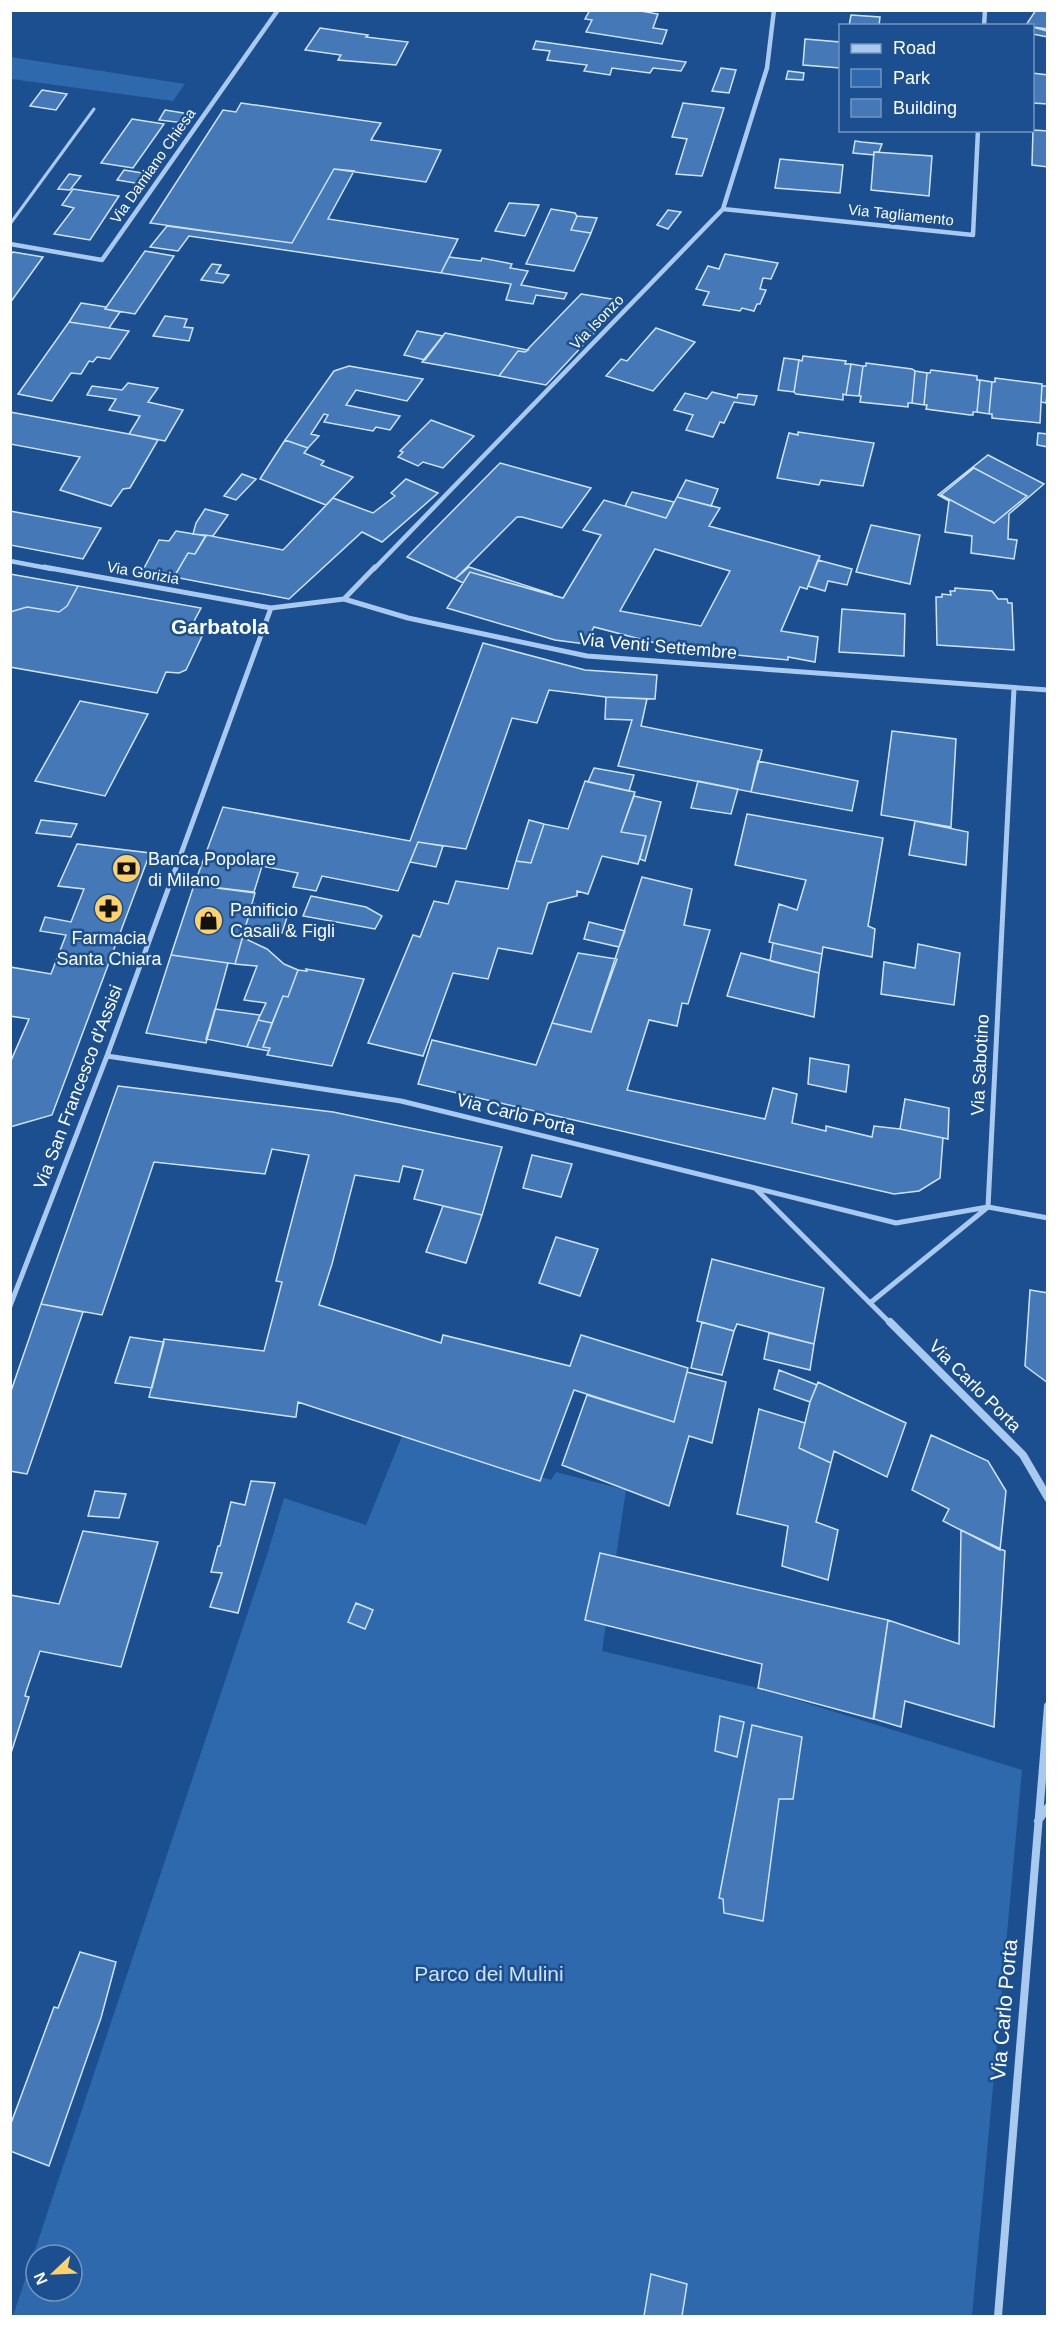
<svg xmlns="http://www.w3.org/2000/svg" width="1058" height="2327" viewBox="0 0 1058 2327" font-family="Helvetica,sans-serif">
<style>
.green{fill:#2e69ad;fill-rule:evenodd}
.building{fill:#4478b7;stroke:#cfe3fa;stroke-width:1.5;fill-rule:evenodd}
.lines{fill:none;stroke-linecap:round;stroke-linejoin:round}
.service{stroke:#a9c9ee;stroke-width:3}
.minor-far2{stroke:#a9c9ee;stroke-width:4.5}
.minor-far1{stroke:#a9c9ee;stroke-width:5}
.minor{stroke:#a9c9ee;stroke-width:8}
.labels{text-anchor:middle;stroke-width:5;stroke-linejoin:round;paint-order:stroke}
.far-street-label{font-size:15px;fill:#fff;stroke:#1b4f8f}
.street-label{font-size:18px;fill:#fff;stroke:#1b4f8f}
.poi-label{font-size:18px;fill:#fff;stroke:#1b4f8f;text-anchor:start}
.quarter-label{font-size:21px;font-weight:bold;fill:#fff;stroke:#1b4f8f}
.near-park-label{font-size:21px;fill:#cfe3fa;stroke:#1b4f8f}
.near-street-label{font-size:21px;fill:#fff;stroke:#1b4f8f}
</style>
<rect width="100%" height="100%" fill="#1b4f8f"/>
<!-- green -->
<path class="green" d="M11,57L185,84L173,101L11,79Z
M402,1436L551,1480L556,1472L626,1490L602,1651L758,1688L1022,1770L972,2316H13L268,1552L284,1498L366,1525ZM36,2255H72V2291H36Z"/>
<!-- building -->
<path class="building" d="M590,10H635L658,14L653,28L667,30L662,44L586,32L592,20L585,19Z
M1036,10H1048L1047,31L1026,25Z
M851,15L880,17L879,26H849Z
M1032,27L1048,29V37L1032,34Z
M320,28L368,35L366,37L408,42L396,65L338,60L341,55L305,50Z
M805,39L840,42V68L803,65Z
M536,41L686,62L681,71L653,68L650,73L612,68L610,75L584,71L587,65L547,60L550,51L533,49Z
M721,68L736,70L729,93L712,91Z
M788,71L804,73L803,80L786,79Z
M1032,73L1048,75V104L1032,103Z
M42,90L67,94L56,110L30,106Z
M241,103L381,123L371,140L441,150L426,182L334,169L292,243L150,223L223,110L236,112Z
M683,103L724,108L702,176L676,174L687,139L672,137Z
M165,110L190,114L184,123L159,120Z
M132,119L164,124L133,168L101,163Z
M1033,130L1048,131V167L1032,165Z
M855,141L862,142L882,144L879,152H874V155L853,153Z
M874,152L932,156L929,196L871,190Z
M780,159L843,165L840,193L775,188Z
M334,169L354,171L328,219L458,239L441,273L189,236L178,251L150,247L167,226L292,243Z
M124,170L149,174L141,184L117,180Z
M69,174L81,176L70,190L58,189Z
M73,189L119,196L90,240L54,234L74,208L62,205Z
M509,203L539,205L525,236L495,231Z
M551,209L575,213L577,216L571,230L591,233L574,271L526,264Z
M668,210L681,212L668,229L657,225Z
M577,216L597,218L591,233L571,230Z
M145,251L174,256L135,314L105,309Z
M13,252L43,257L10,303V255Z
M725,254L778,263L771,279L763,278L760,289L766,290L760,304H757L754,311L742,308L740,311L703,305L709,292L696,289L708,266L719,269Z
M449,257L481,261L482,258L512,264L510,268L528,271L521,285L567,293L564,299L536,295L533,304L506,300L511,284L441,273Z
M212,264L221,265L216,273L229,275L223,283L201,280Z
M581,294L624,301L546,385L499,376L518,351L525,352Z
M81,303L106,307L105,309L120,312L109,328L69,322Z
M165,316L187,319L184,327L193,328L189,341L153,336Z
M69,322L129,331L110,359L97,357L93,362L89,361L81,374L71,373L52,401L18,394Z
M656,328L695,342L653,391L606,376L621,359L627,361Z
M417,331L443,336L425,360L404,355Z
M445,333L528,350L525,352L518,351L499,376L422,362Z
M803,356L846,361L845,364H851L846,395L843,394V400L796,394L794,392L799,360L802,361Z
M784,358L799,360L794,392L778,390Z
M866,363L912,369L915,371L912,403H908V407L860,402L861,396H859L863,366H866Z
M851,364L863,366L859,396L846,395Z
M349,366L423,379L407,401L356,390L346,405L400,416L390,430L376,427L373,431L324,422L328,415L324,414L311,434L319,436L308,448L285,440L334,371Z
M931,370L977,376V380H980L977,412H973V415H970L926,409L927,405H924L927,373H930Z
M915,371L927,373L924,405L912,403Z
M995,378L1042,384L1040,423L992,418V414H989L992,382H995Z
M980,380L992,382L989,414L977,412Z
M128,383L158,388L148,402L183,410L165,441L129,434L140,416L109,410L116,399L87,395L92,386L122,390Z
M1042,386H1048L1046,403L1041,402Z
M712,392L737,398L738,394L757,396L754,405L734,402L724,423L720,422L713,437L686,430L693,415L674,410L685,393L707,399Z
M10,412L129,434L158,440L130,488L123,489L111,506L60,490L80,457L10,444Z
M431,420L474,436L443,468L423,462L418,466L398,457L403,452L400,451Z
M798,432L874,443L863,486L821,480L819,485L777,478L789,433L798,435Z
M1038,433L1048,434V447L1037,445Z
M285,440L308,448L304,453L324,461L321,465L353,477L326,505L260,479Z
M988,455L1044,484L1009,514L1008,539L1017,540L1014,559L971,553L972,536L945,532L949,501L938,495ZM974,468L1027,496L994,523L941,495Z
M500,463L591,488L562,528L522,517H517L455,579L407,557Z
M974,468L1027,496L994,523L941,495Z
M242,474L256,479L236,500L224,496Z
M406,479L438,493L382,542L362,532L289,599L174,577L188,553L195,554L206,535L283,550L333,498L373,513L395,496L391,493Z
M686,480L718,489L711,506L677,497Z
M632,492L674,502L666,518L625,506Z
M677,497L720,508L709,526L820,556L807,589L800,587L781,631L818,637L815,662L788,657V660L666,648L659,644L594,627L585,644L555,640L447,608L470,572L563,598L601,535L583,530L604,500L666,518ZM655,549L730,571L701,626L620,611Z
M205,509L228,515L213,536L193,534L196,523Z
M10,511L101,528L83,559L10,545Z
M871,525L920,535L910,584L856,572Z
M176,531L206,536L195,554L188,553L174,577L142,572L159,540L169,541Z
M818,560L852,569L847,585L828,581L825,591L808,586Z
M469,567L552,594L551,595L470,572L463,583L455,579Z
M10,574L78,586L67,606L59,612L27,607L10,612Z
M78,586L201,608L191,627L203,634L186,670L179,673L166,672L157,693L10,667V612L27,607L59,612L67,606Z
M955,588L992,591L998,599H1007L1008,603H1012L1014,650L937,645L936,597H942V594L951,595L950,591H955Z
M842,609L905,614L904,656L839,652Z
M483,643L585,670L657,675L655,699L606,697L549,690L537,723L512,718L466,849L418,842L398,891L322,876L316,891L293,887L298,873L262,866L254,892L194,885L223,807L410,841Z
M606,697L647,699L641,726L762,750L751,792L618,766L632,720L605,719Z
M80,701L148,714L105,796L35,781Z
M892,731L956,739L951,827L881,815Z
M758,761L858,781L852,811L751,792Z
M594,768L634,775L629,791L588,782Z
M585,781L635,792L621,832L646,836L638,864L602,856L588,894L577,891V896L548,903L532,954L498,948L488,979L453,973L423,1056L368,1043L413,935L420,937L434,901L448,904L456,881L508,889L516,861L531,863L544,824L568,829Z
M698,781L738,789L731,814L691,808Z
M634,796L661,802L645,861L640,859L646,836L621,832Z
M747,814L883,838L868,926L875,929L872,957L823,947L822,954L769,942L779,904L797,910L806,880L735,865Z
M41,820L77,824L71,837L36,833Z
M529,820L544,824L531,863L516,861Z
M915,821L968,832L966,865L909,855Z
M418,842L443,846L436,867L410,862Z
M77,844L150,853L52,1115L10,1127V1063L29,1019L10,1016V967L51,974L66,935L40,931L45,917L71,922L84,889L58,886Z
M642,877L692,889L684,925L710,930L688,1004L682,1003L677,1026L649,1020L627,1090L765,1119L773,1088L797,1094L792,1123L826,1131V1126L872,1137L874,1126L900,1129L943,1138L940,1178L919,1191L894,1194L418,1084L432,1040L536,1065L552,1023L591,1032Z
M194,885L255,893L235,964L171,955Z
M311,896L366,907L382,916L375,929L303,916Z
M252,904L289,911L282,933L252,927L248,940L267,949L284,964L298,970L288,997L283,996L272,1023L258,1020L266,1003L244,1000L257,966L235,964Z
M589,922L625,931L619,947L584,939Z
M773,943L822,954L819,973L770,961Z
M918,944L960,953L954,1005L881,994L884,962L915,968Z
M578,953L617,959L591,1032L552,1023Z
M741,953L819,973L814,1017L727,996Z
M171,955L228,963L206,1043L146,1033Z
M306,969L364,979L332,1066L267,1055L270,1048L263,1047L283,996L288,997L298,970L307,971Z
M215,1009L260,1015L247,1047L206,1039Z
M258,1020L272,1023L263,1047L270,1048L269,1051L247,1047Z
M810,1058L849,1065L846,1092L808,1084Z
M118,1086L333,1112L502,1147L482,1215L414,1199L423,1170L403,1166L399,1182L355,1175L332,1264L319,1305L441,1343L443,1335L570,1366L581,1335L688,1368L674,1422L574,1390L540,1481L298,1402L296,1417H294L149,1397L164,1339L264,1351L282,1282L276,1281L309,1155L272,1149L265,1174L154,1162L102,1315L41,1304Z
M905,1099L949,1108L948,1139L900,1129Z
M532,1155L572,1164L561,1197L523,1188Z
M443,1206L482,1215L466,1263L426,1252Z
M556,1237L598,1249L580,1296L539,1283Z
M712,1259L824,1288L814,1344L737,1324L734,1331L697,1321Z
M1030,1290L1048,1293V1383L1025,1366Z
M41,1304L83,1312L27,1474L10,1471V1394Z
M702,1322L734,1331L722,1375L691,1368Z
M769,1333L814,1344L810,1370L764,1359Z
M130,1337L164,1342L152,1388L115,1383Z
M779,1370L817,1385L810,1402L774,1389Z
M687,1372L726,1382L712,1443L689,1436L669,1506L562,1465L587,1395L674,1422Z
M818,1382L906,1423L887,1477L834,1451L831,1463L799,1448L810,1402Z
M759,1409L805,1423L799,1448L831,1463L816,1522L838,1530L828,1580L782,1566L788,1526L737,1514Z
M931,1435L988,1461L1006,1491L1000,1550L943,1521L949,1509L912,1490Z
M251,1481L275,1483L238,1613L210,1607L222,1573L211,1572L218,1546H220L231,1502L245,1505Z
M95,1491L126,1494L119,1518L88,1516Z
M961,1530L1005,1551L994,1727L905,1701L901,1727L874,1719L888,1620L959,1644Z
M83,1531L158,1542L121,1667L40,1651L26,1692L25,1696L29,1697L10,1756V1595L59,1604Z
M600,1553L888,1620L873,1719L758,1688L762,1664L585,1620Z
M356,1603L373,1610L365,1629L348,1622Z
M720,1716L744,1722L737,1757L715,1751Z
M752,1725L802,1737L793,1799H779L763,1921L724,1913L723,1899L719,1898Z
M80,1952L116,1962L101,2018L49,2166L10,2151V2126L54,2007L58,2008Z
M651,2274L687,2284L682,2316H644Z"/>
<g class="lines">
<!-- service -->
<path class="service" d="M10,224L94,109"/>
<!-- minor-far2 -->
<path class="minor-far2" d="M984,26L985,10
M723,209L973,235L978,130
M10,244L102,260L278,10
M10,561L52,569
M374,569L723,209L767,68L774,10"/>
<!-- minor-far1 -->
<path class="minor-far1" d="M44,567L271,608L344,599L408,618L587,656L1048,690
M344,599L375,567
M107,1056L401,1101L755,1188L891,1324
M755,1188L896,1223L988,1207L1014,688
M870,1303L988,1207L1048,1218
M10,1306L107,1056L271,608"/>
<!-- minor -->
<path class="minor" d="M890,1322L1023,1455L1048,1498
M1038,1821L1048,1807
M998,2316L1048,1706"/>
</g>
<!-- icons -->
<defs>
<symbol id="bank-disc" viewBox="-11 -11 22 22"><circle r="9.5" fill="#ffd166" stroke="#1b4f8f"/><path d="M-6-4H6V4H-6ZM0-2.3a2.3 2.3 0 1 0 0 4.6a2.3 2.3 0 1 0 0-4.6Z" fill="#111"/></symbol>
<symbol id="pharmacy-disc" viewBox="-11 -11 22 22"><circle r="9.5" fill="#ffd166" stroke="#1b4f8f"/><path d="M-2-6h4v4h4v4h-4v4h-4v-4h-4v-4h4Z" fill="#111"/></symbol>
<symbol id="shop-disc" viewBox="-11 -11 22 22"><circle r="9.5" fill="#ffd166" stroke="#1b4f8f"/><path d="M-5-2.5h2.3a2.7 3.5 0 0 1 5.4 0H5L5.5 6h-11ZM-1.5-2.5h3a1.5 2.3 0 0 0-3 0Z" fill="#111"/></symbol>
</defs>
<g fill-rule="evenodd">
<use href="#bank-disc" x="110" y="852" width="33" height="33"/>
<use href="#pharmacy-disc" x="92" y="892" width="33" height="33"/>
<use href="#shop-disc" x="192" y="904" width="33" height="33"/>
</g>
<g class="labels">
<!-- far-street labels -->
<g class="far-street-label">
<text transform="translate(153 166) rotate(-55)" y="5">Via Damiano Chiesa</text>
<text transform="translate(901 215) rotate(6)" y="5">Via Tagliamento</text>
<text transform="translate(597 322) rotate(-46)" y="5">Via Isonzo</text>
<text transform="translate(143 573) rotate(10)" y="5">Via Gorizia</text>
</g>
<!-- street labels -->
<g class="street-label">
<text transform="translate(658 646) rotate(5)" y="6">Via Venti Settembre</text>
<text transform="translate(980 1065) rotate(-87)" y="6">Via Sabotino</text>
<text transform="translate(78 1087) rotate(-69)" y="6">Via San Francesco d'Assisi</text>
<text transform="translate(516 1114) rotate(14)" y="6">Via Carlo Porta</text>
<text transform="translate(975 1386) rotate(45)" y="6">Via Carlo Porta</text>
</g>
<!-- poi labels -->
<g class="poi-label">
<text x="148" y="865">Banca Popolare<tspan x="148" dy="21">di Milano</tspan></text>
<text x="230" y="916">Panificio<tspan x="230" dy="21">Casali &amp; Figli</tspan></text>
<text x="109" y="944" text-anchor="middle">Farmacia<tspan x="109" dy="21">Santa Chiara</tspan></text>
</g>
<!-- quarter labels -->
<g class="quarter-label">
<text x="220" y="634">Garbatola</text>
</g>
<!-- near-park labels -->
<g class="near-park-label">
<text x="489" y="1981">Parco dei Mulini</text>
</g>
<!-- near-street labels -->
<g class="near-street-label">
<text transform="translate(1004 2010) rotate(-85)" y="7">Via Carlo Porta</text>
</g>
</g>
<!-- border -->
<rect width="1058" height="2327" fill="none" stroke="#ffffff" stroke-width="24"/>
<!-- legend -->
<rect x="839" y="24" width="195" height="108" fill="#1b4f8f" stroke="#7695bc" stroke-width="1.5"/>
<rect x="851" y="44" width="30" height="9" fill="#a9c9ee" stroke="#7695bc" stroke-width="1.5"/>
<text x="893" y="54" font-size="18" fill="#ffffff">Road</text>
<rect x="851" y="69" width="30" height="18" fill="#2e69ad" stroke="#7695bc" stroke-width="1.5"/>
<text x="893" y="84" font-size="18" fill="#ffffff">Park</text>
<rect x="851" y="99" width="30" height="18" fill="#4478b7" stroke="#7695bc" stroke-width="1.5"/>
<text x="893" y="114" font-size="18" fill="#ffffff">Building</text>
<!-- north arrow -->
<g transform="translate(54 2273) rotate(247)"><circle r="28" fill="#1b4f8f" stroke="#7695bc" stroke-width="1.5"/>
<path d="M0-4.5L10 22L0 15L-10 22Z" fill="#ffd166"/>
<text y="-9" font-size="16" font-weight="bold" text-anchor="middle" fill="#ffffff">N</text>
</g>
</svg>
